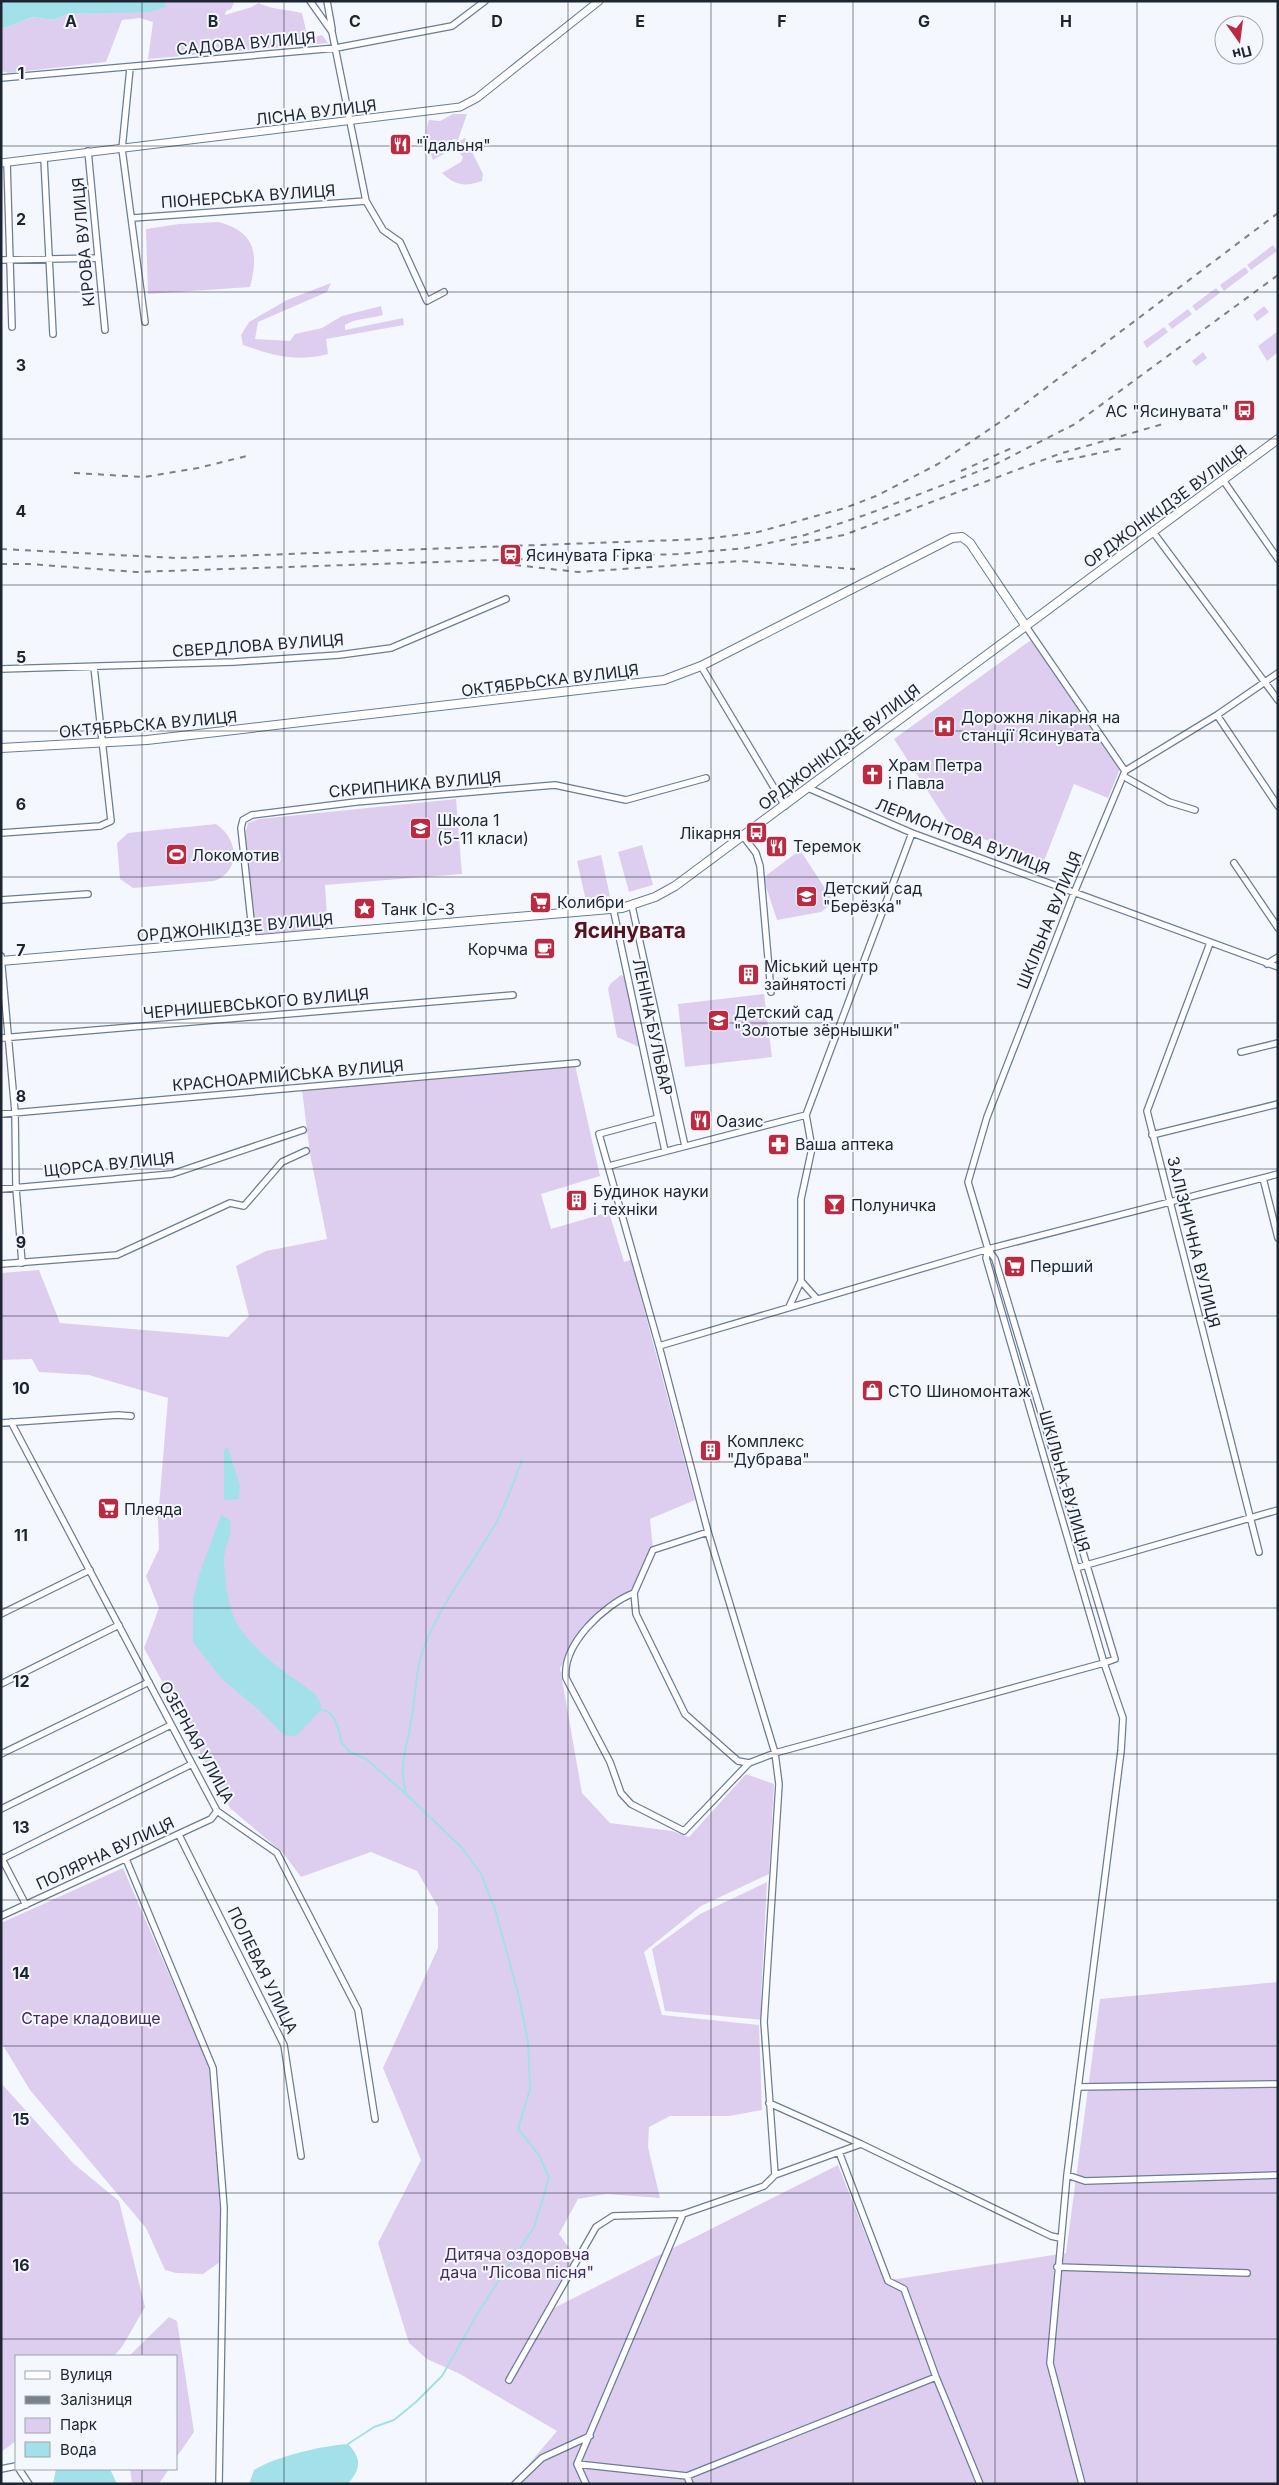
<svg xmlns="http://www.w3.org/2000/svg" width="1279" height="2485" viewBox="0 0 1279 2485" font-family="Inter,sans-serif">
<style>
.green{fill:#ddcef0}
.water{fill:#a2e0ea}
.lines{fill:none;stroke-linecap:round;stroke-linejoin:round}
.stream{stroke:#a2e0ea;stroke-width:2}
.minor-casing{stroke:#697d98;stroke-width:8}
.tertiary-casing{stroke:#697d98;stroke-width:9}
.secondary-casing{stroke:#697d98;stroke-width:10}
.minor{stroke:#fff;stroke-width:5.5}
.tertiary{stroke:#fff;stroke-width:7}
.secondary{stroke:#fff;stroke-width:8}
.rail{stroke:#7b818a;stroke-width:2;stroke-dasharray:6 6;stroke-linecap:butt}
.grid{fill:none;stroke:#1d2530;stroke-width:1;stroke-opacity:0.55}
.labels{text-anchor:middle;stroke-width:4;stroke-linejoin:round;paint-order:stroke}
.street-label{font-size:16px;fill:#1d2530;stroke:#f4f8fe}
.poi-label{font-size:16px;fill:#1d2530;stroke:#f4f8fe;text-anchor:start}
.park-label{font-size:16px;fill:#442a5f;stroke:#f4f8fe}
.district-label{font-size:21px;font-weight:bold;fill:#57121c;stroke:#f4f8fe}
.grid-label{font-size:16px;text-anchor:middle;font-weight:bold;fill:#1d2530;stroke:#f4f8fe;stroke-width:4;stroke-linejoin:round;paint-order:stroke}
</style>
<rect width="100%" height="100%" fill="#f4f8fe"/>
<!-- green -->
<path class="green" d="M1,1H235L231,9L226,11L225,15L252,7L258,3C274,10 286,9 302,13L308,39L322,35L328,43L148,59L153,22L140,18L122,20L106,62L9,73L1,71V26L5,28L32,17L54,20L67,14L96,13Z
M453,114H467L458,140L454,139L436,146V153L442,151L444,154L433,160C429,151 424,130 429,120L440,121Z
M465,138L483,174L482,181C465,187 456,186 442,173L461,162L463,157L452,145Z
M219,222C255,232 259,253 250,287L148,294L146,229L179,224Z
M1273,245L1277,251L1251,270L1247,265Z
M1245,267L1249,272L1224,291L1220,285Z
M331,283L327,292L258,322L255,339L290,341L295,334L322,328L342,316L381,306L383,315C370,319 356,318 345,325V330L403,318L404,325L326,339L328,354C296,362 274,356 243,345L241,335L249,322L287,300Z
M1216,288L1220,293L1196,311L1192,306Z
M1264,306L1269,312L1257,321L1253,315Z
M1188,309L1192,314L1172,329L1168,324Z
M1164,327L1168,332L1147,348L1143,342Z
M1278,331V352L1267,361L1258,346Z
M1203,352L1207,358L1196,366L1192,361Z
M1031,640L1120,769L1108,798L1074,784L1044,861L951,827L894,739Z
M456,799L462,874L325,885L328,930L255,936L245,834L248,823L259,819Z
M216,824C238,838 242,871 214,881L133,888L120,879L117,843L128,833Z
M642,845L653,885L629,892L618,852Z
M800,850L834,902L821,912L777,920L763,878Z
M601,855L610,896L586,901L577,861Z
M621,975L626,977L641,1048L617,1037L608,989L610,984Z
M764,994L772,1057L685,1067L678,1004Z
M575,1065L600,1176L541,1194L551,1229L609,1212L624,1262L631,1260L695,1500L650,1519L653,1548L632,1590L600,1609L560,1668L582,1793L610,1823L672,1831L689,1837L746,1774L774,1784L769,1874L701,1906L644,1952L662,2015L759,2025L762,2110L729,2116H670L649,2127L648,2147L660,2198L606,2194L578,2199L559,2234L577,2259L546,2312L838,2165L884,2281L1066,2253L1100,1999L1278,1982V2484H512L557,2431L460,2374L427,2359L409,2343L378,2243L421,2160L383,2068L438,1948V1907L417,1871L371,1852L301,1877L283,1853L230,1808L144,1648L159,1608L146,1576L159,1549L158,1518L168,1398L89,1375L39,1372L32,1359L1,1360V1273L39,1270L60,1323L228,1337L249,1316L236,1266L266,1251L327,1239L310,1154L302,1090Z
M123,1868L210,2069L220,2208V2262L203,2274L176,2273L165,2270L146,2228L30,2090L1,2042V1923Z
M767,1882L761,1997L764,2020L665,2011L652,1949L700,1914Z
M1,2083L74,2164L119,2201L145,2307L122,2347L114,2356H16V2441L1,2452Z
M169,2317L177,2321L194,2432L176,2458V2356H129Z
M130,2469H169L159,2484H132Z"/>
<!-- water -->
<path class="water" d="M1,1H164L166,7L148,12L67,14L54,20L32,17L5,28L1,26Z
M228,1448L240,1486L239,1499L224,1500V1449Z
M221,1515L230,1520C233,1535 224,1547 224,1561C225,1579 228,1610 238,1625C255,1654 289,1674 315,1694L321,1703V1710L296,1736L284,1735L260,1711L221,1678L193,1642V1600L199,1575Z
M348,2444C362,2459 361,2468 348,2484H249L254,2470C277,2456 321,2446 348,2444Z
M56,2469H110L117,2484H53Z"/>
<g class="lines">
<!-- stream -->
<path class="stream" d="M321,1710L327,1711L334,1718L339,1730L341,1742L350,1752L366,1759L406,1794L462,1848L481,1874L495,1909L519,1997L528,2041L530,2089L518,2129L539,2155L549,2178L534,2227L479,2311L442,2376L416,2402L394,2420L374,2427L348,2444
M406,1794C399,1765 405,1755 410,1727C416,1700 414,1671 425,1645C442,1601 473,1564 496,1523C506,1504 514,1481 522,1460"/>
<defs>
<path id="minor" d="M310,1L332,32L366,201L383,230L400,242L427,301L444,292
M327,1L332,29
M130,68L122,149L145,322
M1,78L336,48L452,26L485,1
M88,151L105,330
M44,159L53,334
M7,163L12,327
M133,218L366,201
M1,260L98,258
M1223,480L1278,559
M1153,532L1278,700
M1025,625L1125,771L1074,893L987,1117L968,1182L988,1249L995,1259L1115,1659L1104,1663L1123,1718L1121,1751L1067,2175L1050,2363L1082,2484
M701,666L785,806
M1,669L234,662L339,655L391,648L506,599
M1217,715L1278,806
M1125,771L1217,715L1278,673
M1123,776L1169,802L1195,810
M808,788L912,833L1278,967
M1,833L100,826L111,821L94,667
M743,836L756,853L760,866L771,992
M1234,863L1278,928
M1,900L88,894
M632,906L685,1146
M613,908L665,1151
M253,939L241,828L243,820L252,815L356,802L555,785L626,800L706,778
M1210,943L1147,1111L1259,1552
M1,956L15,1112L16,1188L22,1263
M1267,964L1278,957
M1,1038L513,995
M1241,1052L1278,1043
M1,1114L577,1063
M658,1118L599,1134L659,1346
M1152,1135L1278,1104
M609,1166L806,1115
M1263,1178L1278,1238
M1,1189L172,1174L303,1130
M1,1264L117,1255L230,1203L244,1206L282,1162L306,1151
M817,1299L801,1281V1199L812,1148L806,1115L912,833
M789,1307L801,1281
M11,1422L217,1811L277,1853L358,2010L375,2119
M1,1423L118,1415L131,1416
M708,1532L653,1550L634,1593L636,1614L685,1714L738,1761L749,1763L775,1753L1104,1663L986,1258L988,1249
M1076,1568L1278,1510
M634,1593C605,1604 562,1644 566,1678L610,1762L621,1793L631,1804L684,1831L749,1763
M1,1614L90,1570
M1,1684L119,1625
M1,1754L149,1682
M1,1809L171,1725
M179,1835L284,2045L301,2156
M1,1857L26,1905
M2,1859L192,1764
M126,1859L213,2068L224,2208L219,2484
M1,1916L211,1819L217,1811
M1078,2087L1278,2084
M769,2103L861,2144L1051,2236L1060,2238
M839,2152L888,2281L904,2289L936,2377L980,2484
M775,2175L764,2022L779,1784L775,1753L708,1532L659,1346L988,1249L1278,1174
M1067,2175L1085,2181L1278,2175
M1057,2267L1247,2273
M509,2380L596,2227L613,2216L683,2214L764,2186L775,2175L861,2144
M577,2464L687,2476L936,2377
M1,2469L16,2466
M19,2469L29,2484
M687,2476L690,2484
M515,2484L542,2458L590,2436
M586,2484L577,2464L683,2214"/>
<path id="tertiary" d="M1,163L460,107L477,98L599,1"/>
<path id="secondary" d="M1,748L147,740L664,680L701,666L952,538L962,537L970,543L1025,625
M1,961L622,908L655,897L675,886L1278,439"/>
</defs>
<!-- minor casing -->
<use href="#minor" class="minor-casing"/>
<!-- tertiary casing -->
<use href="#tertiary" class="tertiary-casing"/>
<!-- secondary casing -->
<use href="#secondary" class="secondary-casing"/>
<!-- minor -->
<use href="#minor" class="minor"/>
<!-- tertiary -->
<use href="#tertiary" class="tertiary"/>
<!-- secondary -->
<use href="#secondary" class="secondary"/>
<!-- rail -->
<path class="rail" d="M1056,462L1124,448
M961,471L1014,447
M74,473L144,477L198,468L251,455
M791,545L844,535L1059,454L1163,424
M1,549L177,558L705,539L758,532L845,508L876,496L938,464L1006,418L1278,213
M1,564H29L136,572L678,554L746,548L805,535L868,514L992,466L1075,424L1278,275
M515,565L578,572L740,561L855,569"/>
</g>
<!-- grid -->
<path class="grid" d="M142,1V2356M284,1V2484M426,1V2484M568,1V2484M711,1V2484M853,1V2484M995,1V2484M1137,1V2484M1,146H1278M1,292H1278M1,439H1278M1,585H1278M1,731H1278M1,877H1278M1,1023H1278M1,1169H1278M1,1316H1278M1,1462H1278M1,1608H1278M1,1754H1278M1,1900H1278M1,2046H1278M1,2193H1278M1,2339H1278M142,2469V2484"/>
<!-- icons -->
<defs>
<symbol id="restaurant-square" viewBox="-11 -11 22 22"><rect x="-9" y="-9" width="18" height="18" rx="4" fill="#bb2a41" stroke="#f4f8fe"/><path d="M-5-6h1v4h1v-4h1v4h1v-4h1v5L-1.5 .5V6h-2V.5L-5-1ZM5-6V6H3V1.5H1.5Q1.5-4 5-6Z" fill="#fff"/></symbol>
<symbol id="bus-square" viewBox="-11 -11 22 22"><rect x="-9" y="-9" width="18" height="18" rx="4" fill="#bb2a41" stroke="#f4f8fe"/><path d="M-5-6H5V4H4V6H2V4H-2V6H-4V4H-5ZM-3.5-4V0h7V-4ZM-3.5 1.2v1.5H-2V1.2ZM2 1.2v1.5H3.5V1.2Z" fill="#fff"/></symbol>
<symbol id="station-square" viewBox="-11 -11 22 22"><rect x="-9" y="-9" width="18" height="18" rx="4" fill="#bb2a41" stroke="#f4f8fe"/><path d="M-3-6H3Q5-6 5-4V2Q5 4 3 4L4.5 6H3L1.5 4h-3L-3 6H-4.5L-3 4Q-5 4-5 2V-4Q-5-6-3-6ZM-3.5-4v3h7v-3ZM-3.5 1v1.5H-2V1ZM2 1v1.5H3.5V1Z" fill="#fff"/></symbol>
<symbol id="hospital-square" viewBox="-11 -11 22 22"><rect x="-9" y="-9" width="18" height="18" rx="4" fill="#bb2a41" stroke="#f4f8fe"/><path d="M-5-5h3v3.5h4V-5h3V5h-3V1.5h-4V5h-3Z" fill="#fff"/></symbol>
<symbol id="church-square" viewBox="-11 -11 22 22"><rect x="-9" y="-9" width="18" height="18" rx="4" fill="#bb2a41" stroke="#f4f8fe"/><path d="M-1.2-6h2.4v3.5h3.3v2.4h-3.3V6h-2.4V-.1h-3.3v-2.4h3.3Z" fill="#fff"/></symbol>
<symbol id="school-square" viewBox="-11 -11 22 22"><rect x="-9" y="-9" width="18" height="18" rx="4" fill="#bb2a41" stroke="#f4f8fe"/><path d="M0-5L7-2L0 1L-7-2ZM-4 1L0 2.5L4 1V4Q0 6-4 4Z" fill="#fff"/></symbol>
<symbol id="stadium-square" viewBox="-11 -11 22 22"><rect x="-9" y="-9" width="18" height="18" rx="4" fill="#bb2a41" stroke="#f4f8fe"/><path d="M0-5a6.5 5 0 1 0 0 10a6.5 5 0 1 0 0-10ZM-3.5-1.8h7v3.6h-7Z" fill="#fff"/></symbol>
<symbol id="supermarket-square" viewBox="-11 -11 22 22"><rect x="-9" y="-9" width="18" height="18" rx="4" fill="#bb2a41" stroke="#f4f8fe"/><path d="M-6-5.5h2.5l.6 2H6L4.5 2H-2.5L-4.4-4H-6ZM-1.5 3.2a1.3 1.3 0 1 0 .1 0ZM3 3.2a1.3 1.3 0 1 0 .1 0Z" fill="#fff"/></symbol>
<symbol id="sight-square" viewBox="-11 -11 22 22"><rect x="-9" y="-9" width="18" height="18" rx="4" fill="#bb2a41" stroke="#f4f8fe"/><path d="M0-6L1.8-2.2L6-1.7L2.9 1.2L3.7 5.4L0 3.3L-3.7 5.4L-2.9 1.2L-6-1.7L-1.8-2.2Z" fill="#fff"/></symbol>
<symbol id="cafe-square" viewBox="-11 -11 22 22"><rect x="-9" y="-9" width="18" height="18" rx="4" fill="#bb2a41" stroke="#f4f8fe"/><path d="M-5.5-4.5H6V0H3Q3 3.5 0 3.5H-2.5Q-5.5 3.5-5.5 0ZM3-3.2v2h1.7v-2ZM-6 4.5H4V6H-6Z" fill="#fff"/></symbol>
<symbol id="building-square" viewBox="-11 -11 22 22"><rect x="-9" y="-9" width="18" height="18" rx="4" fill="#bb2a41" stroke="#f4f8fe"/><path d="M-4-6H4V6H1V3H-1V6H-4ZM-2.5-4.3h1.7v1.8h-1.7ZM.8-4.3h1.7v1.8H.8ZM-2.5-1h1.7V.8h-1.7ZM.8-1h1.7V.8H.8Z" fill="#fff"/></symbol>
<symbol id="pharmacy-square" viewBox="-11 -11 22 22"><rect x="-9" y="-9" width="18" height="18" rx="4" fill="#bb2a41" stroke="#f4f8fe"/><path d="M-2-6h4v4h4v4h-4v4h-4v-4h-4v-4h4Z" fill="#fff"/></symbol>
<symbol id="bar-square" viewBox="-11 -11 22 22"><rect x="-9" y="-9" width="18" height="18" rx="4" fill="#bb2a41" stroke="#f4f8fe"/><path d="M-6-5H6L.8 .8V4.5H3.5V6h-7V4.5H-.8V.8Z" fill="#fff"/></symbol>
<symbol id="shop-square" viewBox="-11 -11 22 22"><rect x="-9" y="-9" width="18" height="18" rx="4" fill="#bb2a41" stroke="#f4f8fe"/><path d="M-5-2.5h2.3a2.7 3.5 0 0 1 5.4 0H5L5.5 6h-11ZM-1.5-2.5h3a1.5 2.3 0 0 0-3 0Z" fill="#fff"/></symbol>
</defs>
<g fill-rule="evenodd">
<use href="#restaurant-square" x="388" y="132" width="25" height="25"/>
<use href="#bus-square" x="1232" y="398" width="25" height="25"/>
<use href="#station-square" x="498" y="542" width="25" height="25"/>
<use href="#hospital-square" x="932" y="714" width="25" height="25"/>
<use href="#church-square" x="860" y="762" width="25" height="25"/>
<use href="#school-square" x="408" y="816" width="25" height="25"/>
<use href="#bus-square" x="744" y="820" width="25" height="25"/>
<use href="#restaurant-square" x="764" y="834" width="25" height="25"/>
<use href="#stadium-square" x="164" y="842" width="25" height="25"/>
<use href="#school-square" x="794" y="884" width="25" height="25"/>
<use href="#supermarket-square" x="528" y="890" width="25" height="25"/>
<use href="#sight-square" x="352" y="896" width="25" height="25"/>
<use href="#cafe-square" x="532" y="936" width="25" height="25"/>
<use href="#building-square" x="736" y="962" width="25" height="25"/>
<use href="#school-square" x="706" y="1008" width="25" height="25"/>
<use href="#restaurant-square" x="688" y="1108" width="25" height="25"/>
<use href="#pharmacy-square" x="766" y="1132" width="25" height="25"/>
<use href="#building-square" x="564" y="1188" width="25" height="25"/>
<use href="#bar-square" x="822" y="1192" width="25" height="25"/>
<use href="#supermarket-square" x="1002" y="1254" width="25" height="25"/>
<use href="#shop-square" x="860" y="1378" width="25" height="25"/>
<use href="#building-square" x="698" y="1438" width="25" height="25"/>
<use href="#supermarket-square" x="96" y="1496" width="25" height="25"/>
</g>
<g class="labels">
<!-- street labels -->
<g class="street-label">
<text transform="translate(246 43) rotate(-5)" y="6">САДОВА ВУЛИЦЯ</text>
<text transform="translate(316 112) rotate(-7)" y="6">ЛІСНА ВУЛИЦЯ</text>
<text transform="translate(248 196) rotate(-4)" y="6">ПІОНЕРСЬКА ВУЛИЦЯ</text>
<text transform="translate(83 242) rotate(-95)" y="6">КІРОВА ВУЛИЦЯ</text>
<text transform="translate(1165 506) rotate(-36)" y="6">ОРДЖОНІКІДЗЕ ВУЛИЦЯ</text>
<text transform="translate(258 645) rotate(-4)" y="6">СВЕРДЛОВА ВУЛИЦЯ</text>
<text transform="translate(550 680) rotate(-7)" y="6">ОКТЯБРЬСКА ВУЛИЦЯ</text>
<text transform="translate(148 724) rotate(-5)" y="6">ОКТЯБРЬСКА ВУЛИЦЯ</text>
<text transform="translate(839 747) rotate(-37)" y="6">ОРДЖОНІКІДЗЕ ВУЛИЦЯ</text>
<text transform="translate(415 784) rotate(-5)" y="6">СКРИПНИКА ВУЛИЦЯ</text>
<text transform="translate(963 836) rotate(21)" y="6">ЛЕРМОНТОВА ВУЛИЦЯ</text>
<text transform="translate(1049 920) rotate(-68)" y="6">ШКІЛЬНА ВУЛИЦЯ</text>
<text transform="translate(235 927) rotate(-5)" y="6">ОРДЖОНІКІДЗЕ ВУЛИЦЯ</text>
<text transform="translate(256 1003) rotate(-5)" y="6">ЧЕРНИШЕВСЬКОГО ВУЛИЦЯ</text>
<text transform="translate(653 1027) rotate(78)" y="6">ЛЕНІНА БУЛЬВАР</text>
<text transform="translate(288 1075) rotate(-5)" y="6">КРАСНОАРМІЙСЬКА ВУЛИЦЯ</text>
<text transform="translate(109 1164) rotate(-6)" y="6">ЩОРСА ВУЛИЦЯ</text>
<text transform="translate(1194 1242) rotate(76)" y="6">ЗАЛІЗНИЧНА ВУЛИЦЯ</text>
<text transform="translate(1065 1481) rotate(74)" y="6">ШКІЛЬНА ВУЛИЦЯ</text>
<text transform="translate(197 1742) rotate(61)" y="6">ОЗЕРНАЯ УЛИЦА</text>
<text transform="translate(105 1853) rotate(-25)" y="6">ПОЛЯРНА ВУЛИЦЯ</text>
<text transform="translate(263 1970) rotate(64)" y="6">ПОЛЕВАЯ УЛИЦА</text>
</g>
<!-- poi labels -->
<g class="poi-label">
<text x="416" y="151">"Їдальня"</text>
<text x="1229" y="417" text-anchor="end">АС "Ясинувата"</text>
<text x="526" y="561">Ясинувата Гірка</text>
<text x="961" y="723">Дорожня лікарня на<tspan x="961" dy="18">станції Ясинувата</tspan></text>
<text x="888" y="771">Храм Петра<tspan x="888" dy="18">і Павла</tspan></text>
<text x="437" y="826">Школа 1<tspan x="437" dy="18">(5-11 класи)</tspan></text>
<text x="741" y="839" text-anchor="end">Лікарня</text>
<text x="793" y="852">Теремок</text>
<text x="192" y="861">Локомотив</text>
<text x="823" y="894">Детский сад<tspan x="823" dy="18">"Берёзка"</tspan></text>
<text x="557" y="908">Колибри</text>
<text x="381" y="915">Танк ІС-3</text>
<text x="528" y="955" text-anchor="end">Корчма</text>
<text x="764" y="972">Міський центр<tspan x="764" dy="18">зайнятості</tspan></text>
<text x="734" y="1018">Детский сад<tspan x="734" dy="18">"Золотые зёрнышки"</tspan></text>
<text x="716" y="1127">Оазис</text>
<text x="795" y="1150">Ваша аптека</text>
<text x="593" y="1197">Будинок науки<tspan x="593" dy="18">і техніки</tspan></text>
<text x="851" y="1211">Полуничка</text>
<text x="1030" y="1272">Перший</text>
<text x="888" y="1397">СТО Шиномонтаж</text>
<text x="727" y="1447">Комплекс<tspan x="727" dy="18">"Дубрава"</tspan></text>
<text x="124" y="1515">Плеяда</text>
</g>
<!-- park labels -->
<g class="park-label">
<text x="91" y="2024">Старе кладовище</text>
<text x="517" y="2260">Дитяча оздоровча<tspan x="517" dy="18">дача "Лісова пісня"</tspan></text>
</g>
<!-- district labels -->
<g class="district-label">
<text x="630" y="938">Ясинувата</text>
</g>
</g>
<g class="grid-label">
<text x="71" y="27">A</text>
<text x="213" y="27">B</text>
<text x="355" y="27">C</text>
<text x="497" y="27">D</text>
<text x="640" y="27">E</text>
<text x="782" y="27">F</text>
<text x="924" y="27">G</text>
<text x="1066" y="27">H</text>
<text x="21" y="79">1</text>
<text x="21" y="225">2</text>
<text x="21" y="371">3</text>
<text x="21" y="517">4</text>
<text x="21" y="663">5</text>
<text x="21" y="810">6</text>
<text x="21" y="956">7</text>
<text x="21" y="1102">8</text>
<text x="21" y="1248">9</text>
<text x="21" y="1394">10</text>
<text x="21" y="1541">11</text>
<text x="21" y="1687">12</text>
<text x="21" y="1833">13</text>
<text x="21" y="1979">14</text>
<text x="21" y="2125">15</text>
<text x="21" y="2271">16</text>
</g>
<!-- border -->
<rect width="1279" height="2485" fill="none" stroke="#1d2530" stroke-width="5"/>
<!-- legend -->
<rect x="15" y="2355" width="162" height="115" fill="#f4f8fe" stroke="#9ea4ac"/>
<rect x="25" y="2371" width="25" height="8" fill="#ffffff" stroke="#9ea4ac"/>
<text x="60" y="2380" font-size="15" fill="#1d2530">Вулиця</text>
<rect x="25" y="2396" width="25" height="8" fill="#7b818a" stroke="#9ea4ac"/>
<text x="60" y="2405" font-size="15" fill="#1d2530">Залізниця</text>
<rect x="25" y="2418" width="25" height="15" fill="#ddcef0" stroke="#9ea4ac"/>
<text x="60" y="2430" font-size="15" fill="#1d2530">Парк</text>
<rect x="25" y="2442" width="25" height="15" fill="#a2e0ea" stroke="#9ea4ac"/>
<text x="60" y="2455" font-size="15" fill="#1d2530">Вода</text>
<!-- north arrow -->
<g transform="translate(1239 40) rotate(166)"><circle r="24" fill="#f4f8fe" stroke="#9ea4ac"/>
<path d="M0-4L9 19L0 12L-9 19Z" fill="#bb2a41"/>
<text y="-8" font-size="14" font-weight="bold" text-anchor="middle" fill="#1d2530">Пн</text>
</g>
</svg>
